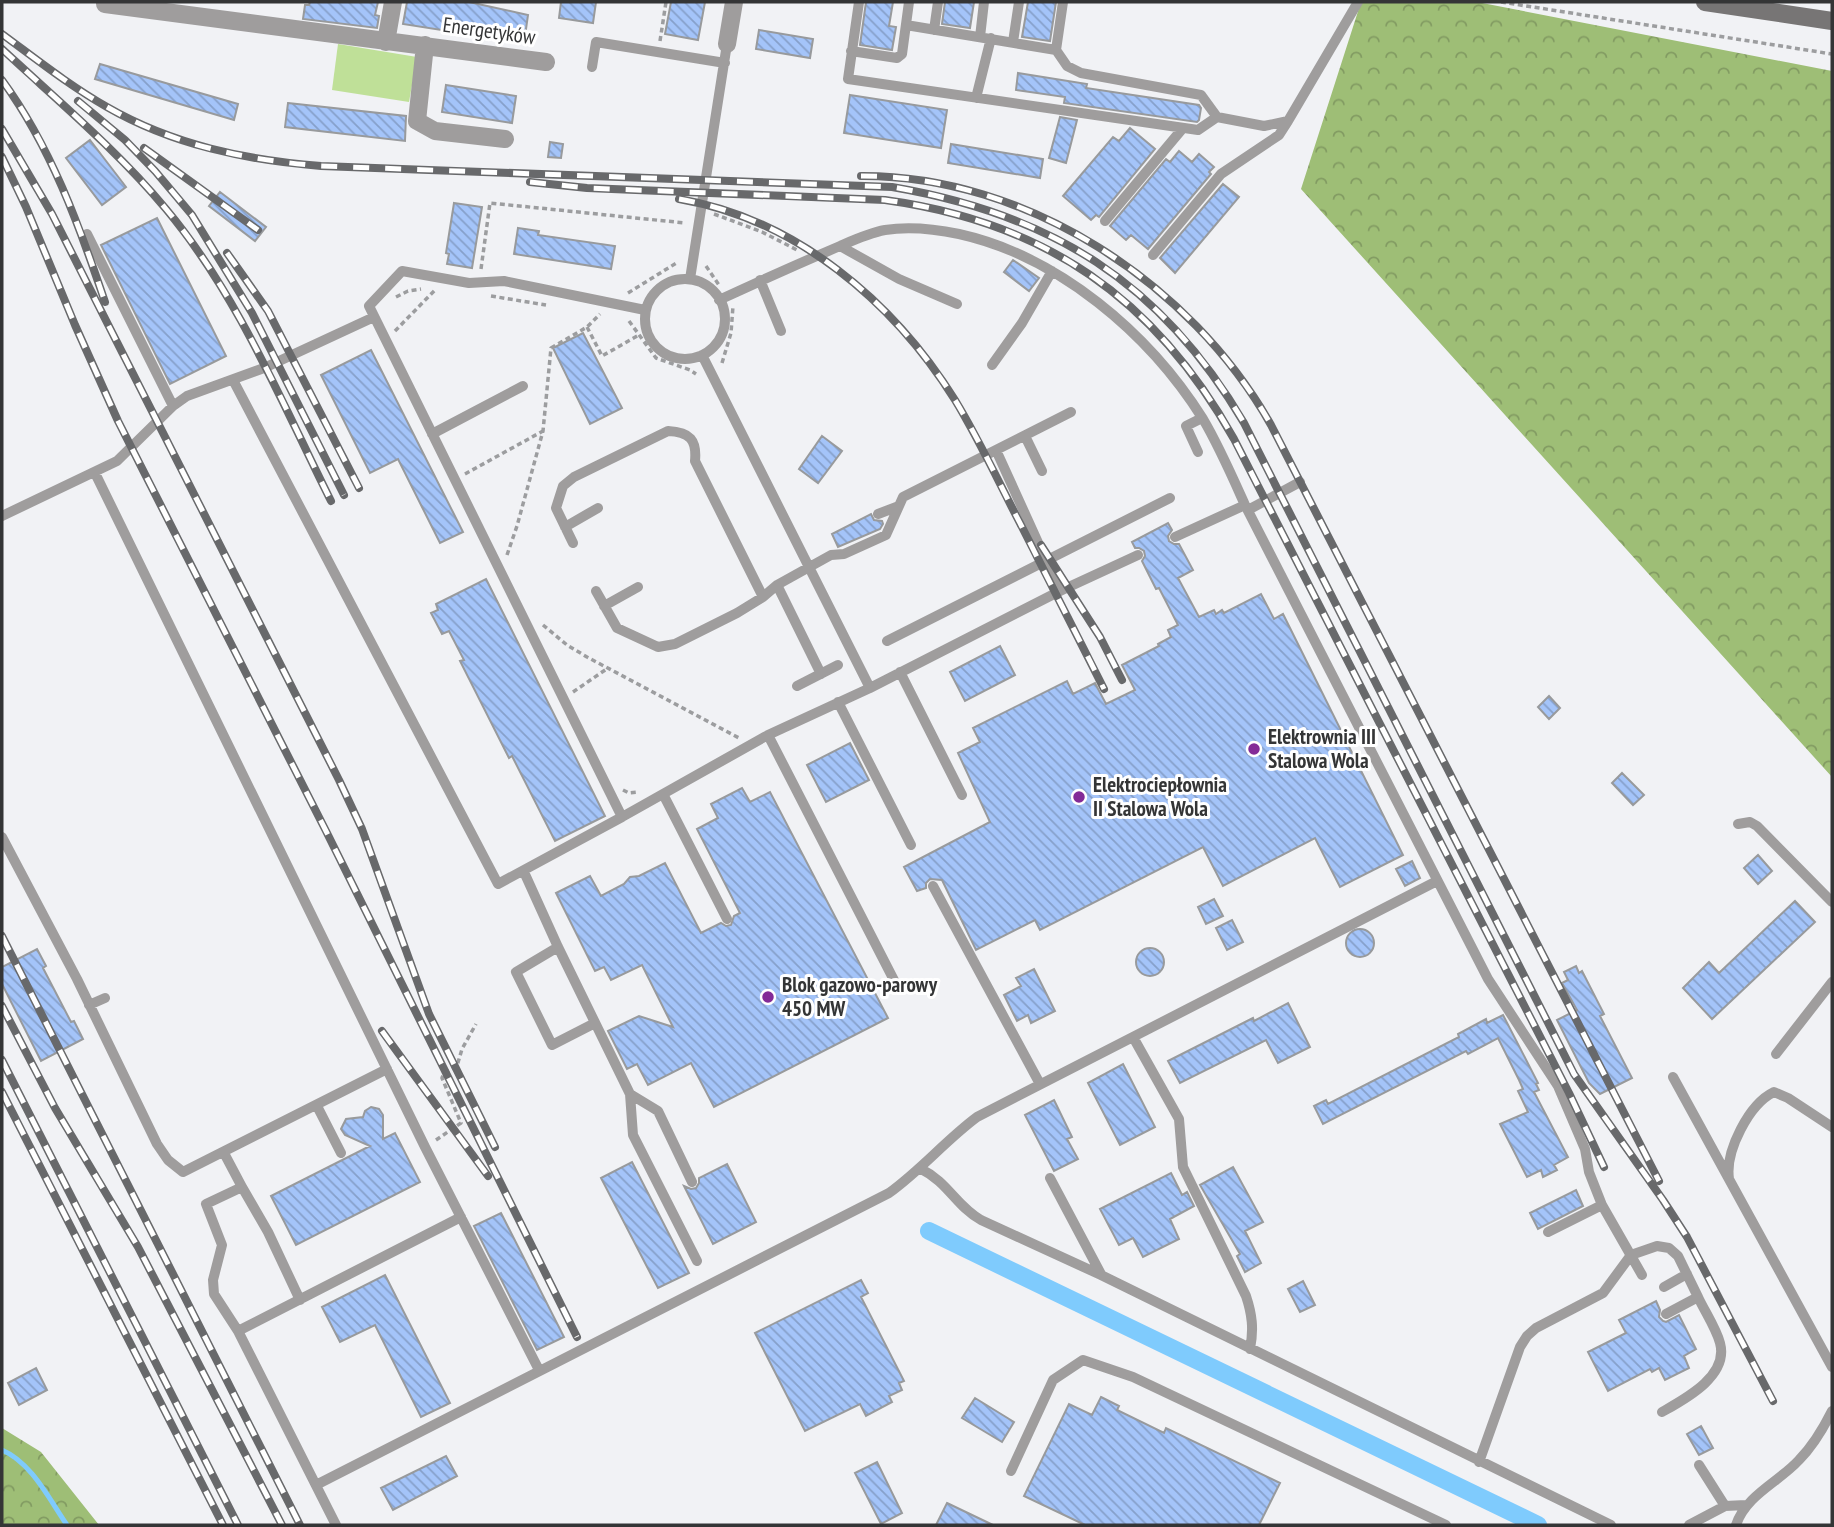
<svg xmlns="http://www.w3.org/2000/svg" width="1834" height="1527" viewBox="0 0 1834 1527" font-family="'PT Sans Narrow',sans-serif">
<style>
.grass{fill:#bfe098}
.forest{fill:url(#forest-crowns)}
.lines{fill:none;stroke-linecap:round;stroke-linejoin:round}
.stream{stroke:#7fcbfd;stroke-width:5}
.canal{stroke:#7fcbfd;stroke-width:18}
.building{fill:url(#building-back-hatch);stroke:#989a9c;stroke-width:2}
.path{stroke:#9c9d9f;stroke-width:3.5;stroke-dasharray:5 3.5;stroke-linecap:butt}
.lane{stroke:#9f9d9d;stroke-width:10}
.street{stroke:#9f9d9d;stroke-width:18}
.secondary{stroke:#777575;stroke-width:18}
.rail-casing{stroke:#68696b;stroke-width:8}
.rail{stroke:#fff;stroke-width:5;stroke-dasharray:16;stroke-linecap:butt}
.poi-dot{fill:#832a97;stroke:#fff;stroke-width:2.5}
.labels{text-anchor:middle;stroke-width:6;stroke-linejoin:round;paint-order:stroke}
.street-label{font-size:21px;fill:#343536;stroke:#fff}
.poi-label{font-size:21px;font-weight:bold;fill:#343536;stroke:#fff;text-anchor:start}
</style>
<defs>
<pattern id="forest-crowns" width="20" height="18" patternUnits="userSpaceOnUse" patternTransform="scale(1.75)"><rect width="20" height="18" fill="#9ebe76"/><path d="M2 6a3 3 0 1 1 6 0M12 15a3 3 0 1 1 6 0" fill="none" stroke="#829b62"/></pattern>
<pattern id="building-back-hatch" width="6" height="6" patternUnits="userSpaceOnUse" patternTransform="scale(1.75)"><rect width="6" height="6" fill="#a4c4f9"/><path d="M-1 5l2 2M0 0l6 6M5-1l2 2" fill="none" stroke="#86a0ca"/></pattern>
</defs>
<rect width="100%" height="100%" fill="#f1f2f5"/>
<!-- grass -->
<path class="grass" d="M338,44L417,57L409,102L332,90Z"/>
<!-- forest -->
<path class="forest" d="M1361,2H1477L1832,71V777L1301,189Z
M2,1428L41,1452L99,1525H2Z"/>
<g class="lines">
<!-- stream -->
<path class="stream" d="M2,1450C32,1463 49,1499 67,1525"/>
<!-- canal -->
<path class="canal" d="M929,1231L1538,1525"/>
</g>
<!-- building -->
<path class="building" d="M310,2H378L375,15L379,16L377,28L303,19L305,5H309Z
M407,2H469L528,15L524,43L403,24Z
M561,2H596L593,23L559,18Z
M671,2H705L698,40L665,34Z
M866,2H893L889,26L896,27L892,50L860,45Z
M945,2H974L970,28L942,24Z
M1028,2H1056L1050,41L1022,37Z
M759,30L813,39L810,58L756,49Z
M100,64L238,104L234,120L95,79Z
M1018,73L1087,84L1086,88L1199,105L1201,108L1199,120L1197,122L1064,103L1065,97L1016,90Z
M446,85L516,96L512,123L442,112Z
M850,95L947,110L941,148L844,133Z
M288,103L406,116L405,141L285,127Z
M1060,117L1077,120L1066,163L1049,158Z
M1130,128L1155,149L1099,217L1096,215L1091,220L1063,196L1113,137L1119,141Z
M90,140L126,187L102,205L66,158Z
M550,142L563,144L561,158L548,157Z
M951,144L1043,159L1040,178L948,163Z
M1179,151L1192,162L1199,154L1214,167L1209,172L1211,174L1148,249L1131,235L1126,240L1110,226L1166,159L1170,162Z
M1223,184L1239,197L1175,273L1160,258Z
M220,192L266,227L255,241L209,206Z
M454,203L482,207L472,268L447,264L449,254L446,253Z
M157,218L226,356L170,384L101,245Z
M518,228L539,231L538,235L615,246L611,269L514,254Z
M1013,260L1039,278L1029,291L1004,272Z
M583,333L622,408L590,424L553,348Z
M371,350L463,532L440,543L398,459L370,473L321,375Z
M822,436L842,451L818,483L799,469Z
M871,514L874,520L882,521L883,524L880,529L838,547L832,534Z
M1168,523L1172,530L1168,536L1169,541L1174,544H1179L1193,570L1178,578L1199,617L1214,610L1216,614L1222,610L1224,613L1261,594L1274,619L1283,614L1403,855L1340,887L1315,838L1223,886L1203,847L1040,930L1035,920L976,950L942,880L930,879L926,883V888L917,891L904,867L990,822L958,753L980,742L973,728L1067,681L1073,694L1095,683L1106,704L1135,690L1122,665L1159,646L1158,644L1171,637L1168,630L1178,625L1159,588L1156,589L1142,561L1145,556L1144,551L1139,548H1135L1132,542Z
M486,579L605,816L555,841L512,756L509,758L460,661L464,660L449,631L442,634L431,613L438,610L436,604Z
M1000,646L1015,675L965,701L950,672Z
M1549,696L1560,708L1549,719L1538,707Z
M850,743L869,780L826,802L807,765Z
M1622,773L1644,795L1633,805L1612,783Z
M742,788L750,802L770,792L888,1018L714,1107L691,1063L648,1085L637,1064L627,1069L608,1031L639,1016L673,1027L642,965L611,980L604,967L595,971L556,893L590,876L601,896L624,884L630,877L639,876L665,863L701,933L721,923L726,926L731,925L734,916L740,913L697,829L718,818L711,804Z
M1758,855L1772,871L1758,884L1744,868Z
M1412,861L1420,878L1405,886L1396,869Z
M1214,899L1223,916L1206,924L1198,907Z
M1795,901L1815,922L1712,1019L1683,988L1709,962L1719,973Z
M1232,920L1243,942L1227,950L1216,928Z
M1346 943a14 14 0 1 1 28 0a14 14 0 1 1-28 0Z
M1136 962a14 14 0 1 1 28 0a14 14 0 1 1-28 0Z
M37,949L46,966L43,968L71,1022L74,1021L83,1039L41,1061L2,984V967Z
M1576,966L1579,973L1582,971L1604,1014L1600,1016L1632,1078L1600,1094L1589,1083L1557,1020L1577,1010L1562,983L1568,980L1564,972Z
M1034,969L1055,1011L1031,1023L1028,1015L1017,1021L1004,995L1021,986L1016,978Z
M1288,1003L1310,1047L1278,1063L1266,1040L1180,1083L1168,1061L1253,1018L1254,1021Z
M1503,1015L1538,1083L1536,1084L1539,1090L1534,1092L1568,1157L1554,1165L1557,1170L1543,1177L1541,1170L1527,1177L1500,1124L1528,1112L1518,1091L1523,1089L1519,1080L1498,1038L1468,1054L1466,1051L1323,1124L1314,1106L1326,1100L1328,1104L1459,1037L1458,1034L1486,1019L1487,1023Z
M1123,1064L1155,1127L1120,1145L1088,1083Z
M1054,1100L1072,1137L1067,1139L1078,1159L1054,1171L1025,1115Z
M371,1107L379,1109L383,1115V1139L395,1133L420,1182L296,1245L271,1196L370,1146L345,1135L341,1129L346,1119L363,1117L365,1111Z
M632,1162L689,1273L658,1288L601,1178Z
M727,1164L756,1222L713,1244L684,1186L691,1189L696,1188L699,1183V1178Z
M1233,1167L1263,1222L1245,1231L1261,1263L1245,1272L1237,1256L1240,1254L1200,1185Z
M1171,1173L1182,1195L1187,1192L1194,1206L1170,1219L1179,1239L1143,1257L1133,1238L1119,1245L1100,1209Z
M1576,1190L1583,1206L1538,1229L1530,1213Z
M501,1213L564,1337L537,1350L474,1226Z
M385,1275L450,1403L421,1417L375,1325L340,1342L322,1307Z
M861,1280L868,1293L861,1297L904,1381L899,1383L902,1390L889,1396L892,1402L866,1416L860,1404L805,1431L755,1333Z
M1303,1281L1315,1305L1300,1312L1288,1289Z
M1656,1301L1660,1310L1659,1317L1663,1321L1666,1322L1679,1315L1696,1349L1684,1356L1689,1368L1665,1380L1659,1368L1652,1372L1650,1369L1608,1391L1588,1352L1626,1333L1619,1320Z
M36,1368L47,1390L19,1405L8,1383Z
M1101,1397L1119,1406L1117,1410L1164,1433L1166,1428L1280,1483L1259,1525H1085L1024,1496L1069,1404L1092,1415Z
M975,1398L1014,1422L1002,1442L962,1418Z
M1701,1426L1713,1448L1699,1455L1687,1434Z
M446,1456L457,1476L393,1510L381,1488Z
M877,1462L902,1513L881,1524L855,1473Z
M947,1503L993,1525H936Z"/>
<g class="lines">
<!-- path -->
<path class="path" d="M1501,2L1832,54
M660,41L666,2
M714,214L762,232L799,251
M706,266L719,285
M481,269L490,203L685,223
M628,293L678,262
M491,296L546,305
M396,297L408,291L421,289
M629,321L656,358L690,370L696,374
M587,327L602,356L639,335
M395,331L436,289
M722,363L731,333L733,306
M465,474L543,431
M507,555L517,526L543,431L551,348L587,327L600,314
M543,625L567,645L587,657L739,738
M573,692L608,668
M623,790L629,793L639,792
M436,1140L461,1123L442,1078L444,1073L457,1066L462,1049L476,1024"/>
<!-- lane -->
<path class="lane" d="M859,2L848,79L1198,130L1217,117L1264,126L1288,121L1358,2
M1063,2L1056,50L1067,66L1081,73L1201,95L1217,117
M906,25L1056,50
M934,30L938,2
M980,37L984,2
M1013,42L1019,2
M851,51L897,58L902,54L909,2
M592,67L596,42L725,63
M976,98L991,38
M1105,221L1183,128
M87,234L173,406
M840,246L899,279L957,304
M1153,255L1221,174L1279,135L1288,121
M690,279L727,44
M645 319a40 40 0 1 1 80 0a40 40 0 1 1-80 0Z
M760,280L781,331
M719,300C760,281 800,263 840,246C856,239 869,233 885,230C910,226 935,229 959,234C1058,256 1149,333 1203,419C1219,446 1232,476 1245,505
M645,310L504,281L469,283L402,271L369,306L622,817L768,735L870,688L702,355
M992,365L1022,323L1052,271
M233,380L498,884L622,817
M432,434L523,386
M1025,436L1042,471
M996,450L1060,591
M1198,452L1186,426L1202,418
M95,473L425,1147L539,1370
M1248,510L1300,482
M878,514L899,506
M2,516L117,461L173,406L187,396L264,368L374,317
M565,527L598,508
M1175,537L1245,505L1488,979L1558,1086L1585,1149L1589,1172L1602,1205L1642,1275
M573,543L556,508L563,486L574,477L668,431C690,432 697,440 695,461L763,597
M777,585L821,674
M596,591L617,628L658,647L675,644L737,613L763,597L777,585L831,555L844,554L886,535L903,497L1071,412
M604,606L638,587
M887,641L1170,498
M900,672L962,795
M797,686L838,665
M870,688L1060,591L1138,555
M838,702L911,845
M768,735L897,986
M663,794L727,919
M1738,824L1750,822L1757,826L1832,902
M2,837L77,979L157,1144L168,1160L183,1172L387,1069
M524,872L558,947L630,1094L658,1111L692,1182
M933,886L1040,1084
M558,947L516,972L552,1045L595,1023
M89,1005L105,998
M1133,1037L1179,1119L1183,1167L1246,1296C1252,1314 1254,1329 1250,1349
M1776,1054L1832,982
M1673,1077L1832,1367
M630,1094L633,1135L697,1261
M317,1106L341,1153
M224,1153L242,1187L206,1204L222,1245L213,1280L214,1294L238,1331L336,1525
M921,1169C948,1182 956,1206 981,1220L1101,1275L1611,1525
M1050,1178L1101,1274
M1729,1179C1725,1151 1749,1104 1774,1092L1788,1098L1832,1127
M242,1187L268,1232L300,1300
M1548,1232L1602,1205
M1664,1287L1687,1274
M238,1331L461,1217
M1662,1412C1685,1399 1729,1376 1720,1343C1716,1328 1705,1312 1698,1297
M1479,1462L1520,1347L1527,1336L1536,1328L1603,1293L1631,1255L1657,1246L1669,1248L1678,1256L1698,1297L1666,1314
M1699,1465L1725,1506
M1011,1471L1053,1380L1083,1360L1133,1377L1446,1525
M316,1485L889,1193C921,1170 946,1140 977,1117L1437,881
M1689,1525L1725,1506L1746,1505
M1736,1525C1746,1495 1779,1482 1799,1460C1813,1446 1823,1429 1832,1411"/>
<!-- street -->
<path class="street" d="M105,2V4L546,62
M386,42L393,2
M727,44L734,2
M425,45L417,121L435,131L505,139"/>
<!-- secondary -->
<path class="secondary" d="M1705,2L1832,21"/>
<defs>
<path id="rail" d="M2,34C36,59 70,86 107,107C173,145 246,160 321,166L892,187C1051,214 1161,282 1244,423L1574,1074L1663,1200L1687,1237L1773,1401
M2,49C58,101 117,150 166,209C238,295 282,403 331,501
M2,80C51,147 79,225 105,302
M78,101L125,140L155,171L192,215L252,313L344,495
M2,129L52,214L339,780L362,829L429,1014L495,1147
M144,148L258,230
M2,157L26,207L75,325L118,421L326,831L577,1337
M861,176C1026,175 1191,283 1271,425L1659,1181
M530,182L587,188L885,200C1045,222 1155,298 1234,439L1569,1093L1604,1167
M679,199C796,219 893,301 955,400C980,441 1000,485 1022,527C1049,581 1077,635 1104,689
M227,253L268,311L359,488
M1041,545L1100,637L1122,680
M2,936L300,1525
M2,1006L55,1108L138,1247L282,1525
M382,1031L488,1176
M2,1060L238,1525
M2,1092L223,1525"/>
</defs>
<!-- rail casing -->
<use href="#rail" class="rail-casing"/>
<!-- rail -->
<use href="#rail" class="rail"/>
</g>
<!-- markers -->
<g class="poi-dot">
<circle cx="1254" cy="749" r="7"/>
<circle cx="1079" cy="797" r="7"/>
<circle cx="768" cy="997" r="7"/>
</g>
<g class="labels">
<!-- street labels -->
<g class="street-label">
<text transform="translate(489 31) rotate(8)" y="7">Energetyków</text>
</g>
<!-- poi labels -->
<g class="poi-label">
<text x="1268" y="744">Elektrownia III<tspan x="1268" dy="24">Stalowa Wola</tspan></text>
<text x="1093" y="792">Elektrociepłownia<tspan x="1093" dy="24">II Stalowa Wola</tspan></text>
<text x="782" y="992">Blok gazowo-parowy<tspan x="782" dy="24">450 MW</tspan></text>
</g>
</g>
<!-- border -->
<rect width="1834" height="1527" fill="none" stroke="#343536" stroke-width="7"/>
</svg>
